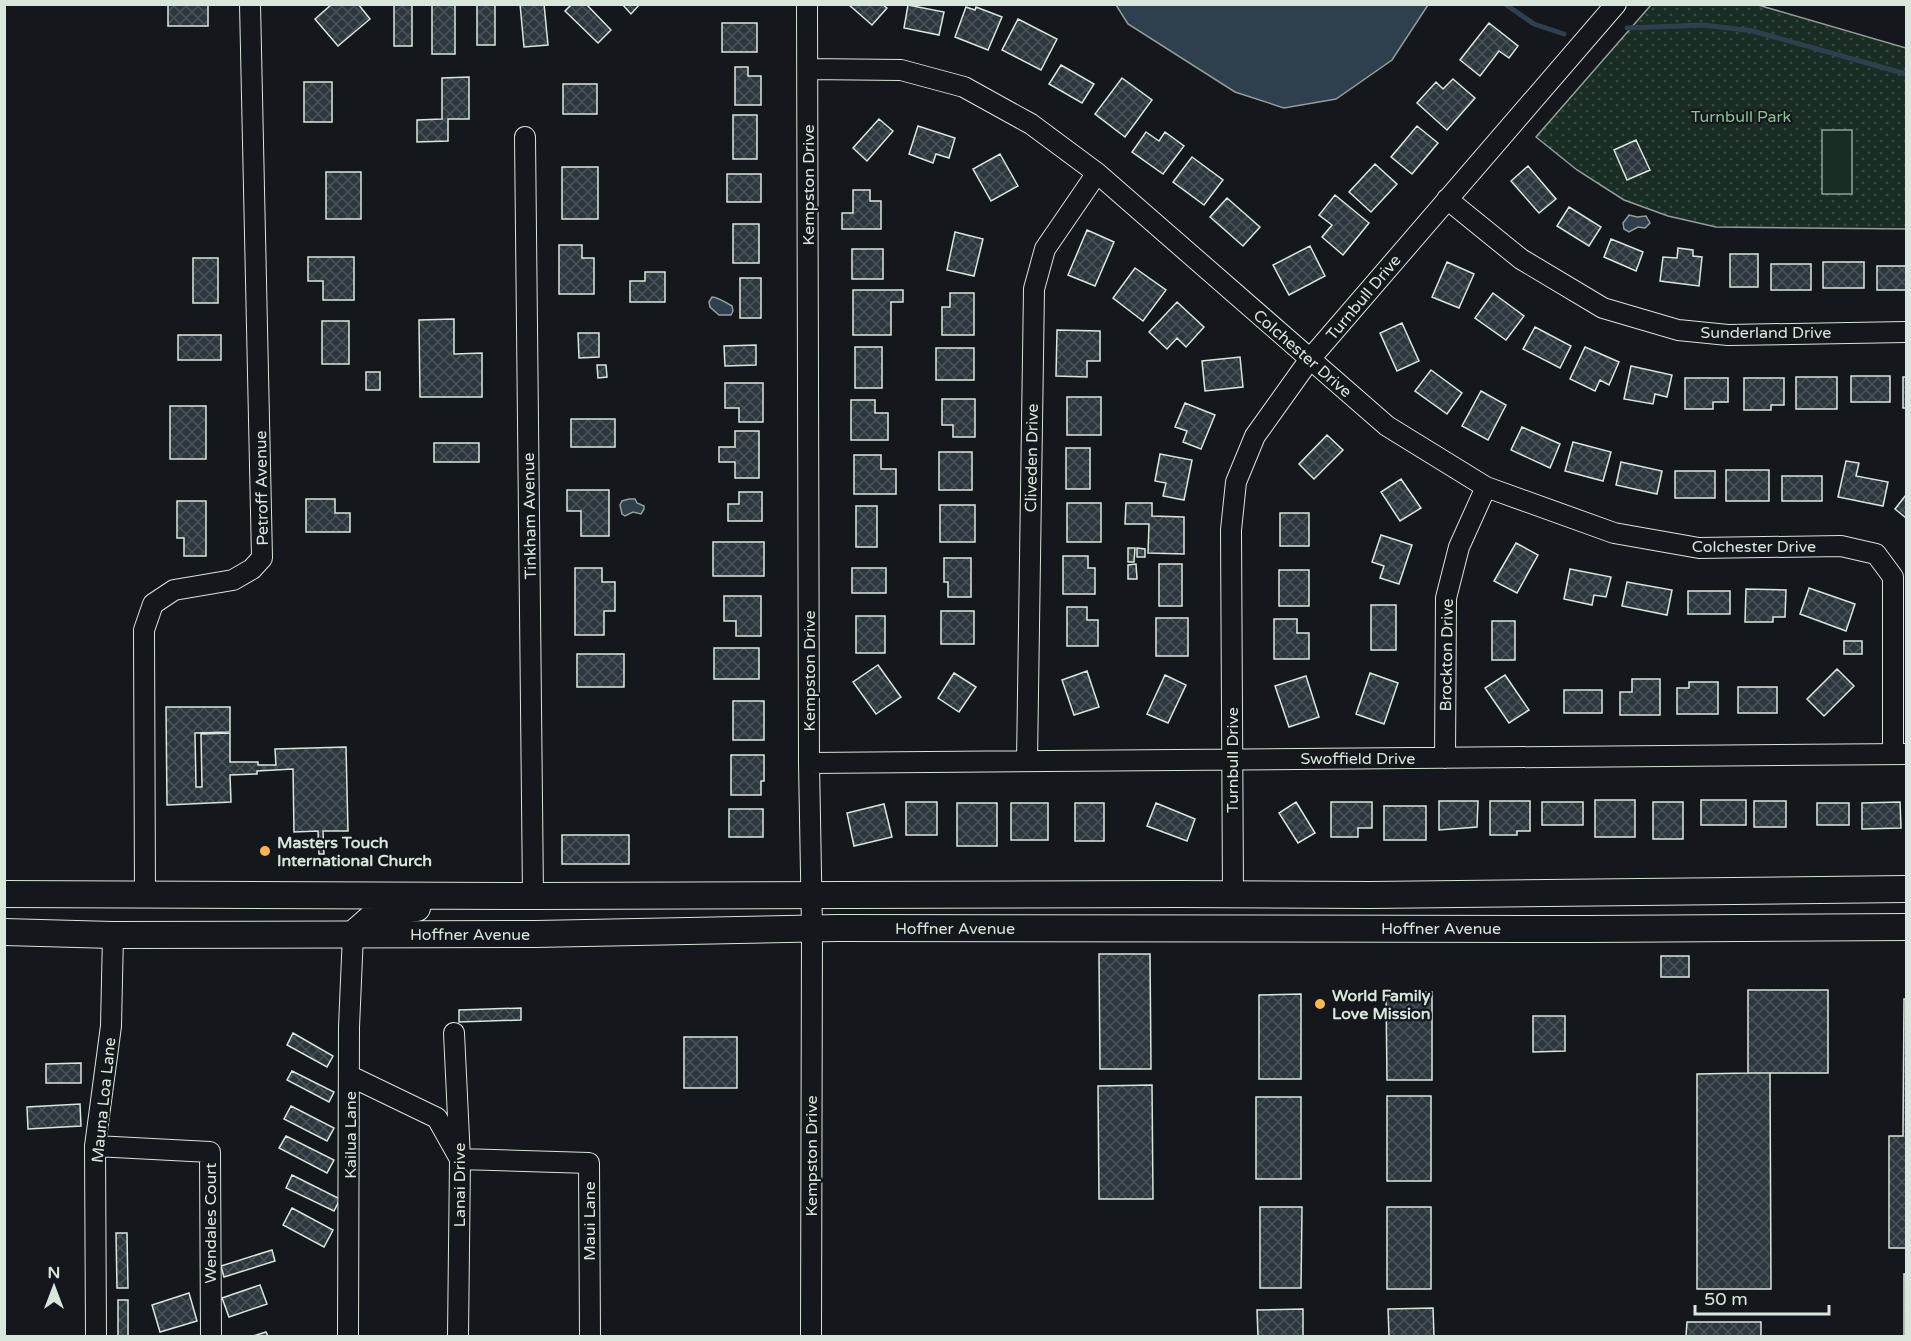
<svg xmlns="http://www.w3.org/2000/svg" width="1911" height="1341" viewBox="0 0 1911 1341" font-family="'Varela Round',sans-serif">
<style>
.park{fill:url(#park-dots);stroke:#939e99;stroke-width:1.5}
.pitch{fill:#1a2d24;stroke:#939e99;stroke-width:1.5}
.water{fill:#2f3f4d;stroke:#939e99;stroke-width:1.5}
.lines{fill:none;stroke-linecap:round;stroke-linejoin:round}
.stream{stroke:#2f3f4d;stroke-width:5}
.building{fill:url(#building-cross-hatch);stroke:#d8e6dc;stroke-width:1.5}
.minor-casing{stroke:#d8e6dc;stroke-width:22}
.major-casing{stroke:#d8e6dc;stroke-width:28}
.minor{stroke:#14181c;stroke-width:20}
.major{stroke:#14181c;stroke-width:26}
.poi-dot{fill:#ffb74d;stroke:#14181c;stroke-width:2}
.labels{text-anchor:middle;stroke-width:4.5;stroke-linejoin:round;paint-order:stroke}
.park-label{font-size:16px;fill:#8ac095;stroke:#14181c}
.street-label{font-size:16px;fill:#d8e6dc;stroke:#14181c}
.poi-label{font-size:16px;font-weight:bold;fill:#d8e6dc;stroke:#14181c;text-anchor:start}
</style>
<defs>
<pattern id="park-dots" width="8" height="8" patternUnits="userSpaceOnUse" patternTransform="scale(1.5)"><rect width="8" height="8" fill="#1a2d24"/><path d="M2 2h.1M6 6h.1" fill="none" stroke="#3b4b43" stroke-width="1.8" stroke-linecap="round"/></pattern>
<pattern id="building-cross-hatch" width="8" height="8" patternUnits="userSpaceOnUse" patternTransform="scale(1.5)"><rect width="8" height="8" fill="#2c363c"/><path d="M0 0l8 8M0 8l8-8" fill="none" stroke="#4a5358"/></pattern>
</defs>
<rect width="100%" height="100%" fill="#14181c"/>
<!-- park -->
<path class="park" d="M1651,5H1758L1906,48V229L1716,227L1668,216L1624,200L1577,170L1536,137Z"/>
<!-- pitch -->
<path class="pitch" d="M1822,130H1852V194H1822Z"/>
<!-- water -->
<path class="water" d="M1116,5H1428L1392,60L1336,99L1284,108L1235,92L1128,24Z
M1629,215L1637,217L1646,216L1650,223L1645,228L1638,227L1629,232L1624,229L1623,223Z
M712,297C717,297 727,303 732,306L733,311L731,315H719L710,307L709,302Z
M629,499H635L637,503L644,506V509L641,514L633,512L625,516L622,514L620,505L622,501Z"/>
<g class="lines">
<!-- stream -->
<path class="stream" d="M1505,4L1534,24L1564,34
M1627,28L1704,25L1753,31L1906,74"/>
</g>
<!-- building -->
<path class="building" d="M168,4H208V26H168Z
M332,4H358L370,19L338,46L315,19Z
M394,4H412V46H394Z
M432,4H455V54H432Z
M477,4H495V45H477Z
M520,4H544L548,45L524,47Z
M572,4H586L611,30L598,43L565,11Z
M622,4H640L631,14Z
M848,4H882L887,8L872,25Z
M908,5L944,12L939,35L904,28Z
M966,7L975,10L976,7L1002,17L988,50L955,37Z
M1018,19L1057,39L1041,70L1002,50Z
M722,23H757V52H722Z
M1489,23L1518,46L1509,58L1499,51L1480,76L1460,60Z
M1061,65L1094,84L1082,103L1049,84Z
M735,67H748V76H761V105H735Z
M469,77V119H448V141L417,142V120L442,119V78Z
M1122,78L1152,100L1125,137L1095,114Z
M1453,79L1475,98L1447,130L1417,103L1436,82L1443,89Z
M304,82H332V122H304Z
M563,84H597V114H563Z
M733,115H757V159H733Z
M879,119L893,131L867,161L853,148Z
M918,126L955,138L949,158L936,154L933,163L909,154Z
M1417,126L1438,143L1412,174L1391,157Z
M1146,132L1159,141L1165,132L1184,146L1163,174L1132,152Z
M1636,140L1650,170L1627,180L1614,150Z
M1000,154L1018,186L991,201L973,169Z
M1192,157L1223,180L1204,205L1173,182Z
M1375,164L1397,184L1371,212L1349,192Z
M1528,166L1556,199L1539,213L1511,181Z
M562,167H598V219H562Z
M326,172H361V219H326Z
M727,174H761V202H727Z
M853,190H870V201H881V229H842V213H853Z
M1335,195L1369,223L1343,255L1322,237L1332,225L1319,215Z
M1227,198L1260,227L1243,246L1210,217Z
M1569,207L1601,227L1589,246L1557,226Z
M733,224H759V263H733Z
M1087,230L1114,242L1095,286L1068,275Z
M955,232L983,239L974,276L947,270Z
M1611,239L1643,252L1636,271L1604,257Z
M559,245H582V258H594V294H559Z
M1310,246L1325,276L1289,295L1273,265Z
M1678,248L1693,250V256L1702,257L1699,286L1660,281L1663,257L1677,258Z
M852,249H883V279H852Z
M1730,254H1758V287H1730Z
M308,257H354V300H323V281H308Z
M193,258H218V303H193Z
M1447,262L1474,274L1459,308L1432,297Z
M1823,262H1864V288H1823Z
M1771,264H1811V290H1771Z
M1877,266H1906V290H1877Z
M1135,268L1166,290L1143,321L1113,298Z
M645,272H665V302H630V281H645Z
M740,278H761V318H740Z
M853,290H903V302H891V335H853Z
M950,293H974V335H942V307H950Z
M1493,293L1524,316L1506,340L1475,318Z
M1177,302L1204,327L1186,347L1177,338L1167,349L1149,332Z
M454,319V354L482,353V397H420L419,320Z
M322,321H349V364H322Z
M1402,323L1419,361L1397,371L1380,333Z
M1535,327L1571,346L1560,368L1523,349Z
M1057,330L1100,331V361H1087V377L1056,376Z
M578,333H599V357L579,358Z
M178,335H221V360H178Z
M756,345V365L725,366L724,346Z
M855,347H882V388H855Z
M1585,347L1619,362L1609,385L1600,380L1595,391L1570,379Z
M936,348H974V380H936Z
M1240,357L1243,387L1205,391L1202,361Z
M597,365H606L607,377L598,378Z
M1631,366L1672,375L1667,397L1655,394L1653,404L1624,399Z
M1431,370L1462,393L1447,414L1415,391Z
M366,372H380V390H366Z
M1851,376H1890V402H1851Z
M1796,377H1837V409H1796Z
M1903,377H1906V408H1903Z
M1685,378H1728V402H1713V409H1685Z
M1744,378H1784V405H1771V410H1744Z
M725,383H763V422H739V408H725Z
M1481,391L1506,405L1488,440L1462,426Z
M1067,397H1101V435H1067Z
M942,399H975V437H953V425H942Z
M851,400H875V413H888V440H851Z
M1185,403L1215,415L1201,449L1183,442L1187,431L1175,427Z
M170,406H206V459H170Z
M571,419H615V447H571Z
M1522,427L1560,444L1550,468L1511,450Z
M735,431H759V478H735V462H719V447H735Z
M1327,435L1343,450L1314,479L1299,464Z
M1573,442L1611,452L1603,481L1565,471Z
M434,443H479V462H434Z
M1066,448H1090V489H1066Z
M939,452H972V490H939Z
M1160,454L1192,460L1184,500L1163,496L1166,483L1155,481Z
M854,455H881V469H896V494H854Z
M1846,461L1859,463L1856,476L1888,482L1883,506L1838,497Z
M1621,462L1662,471L1657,494L1616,485Z
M1726,470H1769V501H1726Z
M1675,471H1715V498H1675Z
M1782,476H1822V501H1782Z
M1401,479L1421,508L1400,521L1381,492Z
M567,490H609V536H581V511H567Z
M739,492H762V521H728V504H739Z
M1906,495V518L1895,509Z
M306,499H335V513H350V532H306Z
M177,501H206V556H184V538H177Z
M1067,503H1101V542H1067Z
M1126,503H1152V516L1184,517V554L1148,553L1149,524H1125Z
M940,505H975V542H940Z
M856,506H877V547H856Z
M1280,513H1309V546H1280Z
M1381,535L1412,545L1399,584L1380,578L1384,566L1372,562Z
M713,542H764V576H713Z
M1516,543L1538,555L1517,593L1494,581Z
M1128,548H1135L1134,562H1128Z
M1137,548L1145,549V557H1137Z
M1063,556H1088V568H1095V594H1063Z
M944,558H971V597H948V582H944Z
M1136,564L1137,579H1128V565Z
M1159,564H1182V606H1159Z
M575,568H602V582H615V611H604V635H575Z
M852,568H886V593H852Z
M1570,569L1611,577L1606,597L1594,595L1592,605L1564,599Z
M1279,570H1309V606H1279Z
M1627,582L1672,590L1667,615L1622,606Z
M1809,588L1855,604L1846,631L1800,614Z
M1746,589L1786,590L1785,617H1773V622H1745Z
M1688,591H1730V614H1688Z
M724,596H761V636H736V621H724Z
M1371,605H1396V650H1371Z
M1067,607H1087V620H1098V646H1067Z
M941,611H974V644H941Z
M856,616H885V653H856Z
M1156,618H1188V656H1156Z
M1274,619H1297V633H1309V659H1274Z
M1492,621H1515V660H1492Z
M1844,641H1862V654H1844Z
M714,648H759V679H714Z
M577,654H624V687H577Z
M878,665L901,697L876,714L853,682Z
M1837,669L1854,686L1824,716L1807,699Z
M1087,671L1099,707L1074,715L1062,680Z
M954,673L976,687L959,712L938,698Z
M1370,673L1398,683L1384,724L1356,714Z
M1165,675L1186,685L1168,723L1147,714Z
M1505,675L1529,710L1509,723L1485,688Z
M1306,676L1319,717L1289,727L1275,686Z
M1632,679H1660V715H1620V692H1632Z
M1689,682H1718V714H1677V688H1689Z
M1738,687H1777V713H1738Z
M1564,690H1602V713H1564Z
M733,701H764V740H733Z
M166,707H230V732L195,733L196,787H202L201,734L230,733V762H258V765H276L275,749L346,747L348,831H323L324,854H319L318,831L294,832L293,769L257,771V774L230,775L231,802L167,805Z
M731,755H764V781H761V795H731Z
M1595,800H1635V837H1595Z
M1701,800H1746V825H1701Z
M1439,801H1478L1477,827L1439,830Z
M1490,801H1530V831H1517V835H1490Z
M1754,801H1786V827H1754Z
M906,802H937V835H906Z
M1296,802L1315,833L1298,843L1279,813Z
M1331,802H1372V828H1358V837H1331Z
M1542,802H1583V825H1542Z
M1653,802H1683V839H1653Z
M1900,802L1901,828L1862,829V803Z
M957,803H997V846H957Z
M1011,803H1048V840H1011Z
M1075,803H1104V841H1075Z
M1156,803L1195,819L1187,841L1147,826Z
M1817,803H1849V825H1817Z
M884,804L892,837L854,846L847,813Z
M1384,806H1426V840H1384Z
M729,809H763V837H729Z
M562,835H629V864H562Z
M1099,954H1150L1151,1069H1100Z
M1661,956H1689V977H1661Z
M1748,990H1828V1073H1748Z
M1432,992V1080H1387L1386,993Z
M1301,994V1079H1259V995Z
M1904,999H1906V1248H1889V1136H1903Z
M521,1008V1020L459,1022V1010Z
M1533,1016H1565V1051L1533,1052Z
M293,1033L333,1056L327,1067L287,1045Z
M684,1037H737V1088H684Z
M81,1063V1083H46V1064Z
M292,1071L334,1092L329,1102L287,1080Z
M1748,1073H1770L1771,1289H1697V1074Z
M1152,1085L1153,1199H1099L1098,1086Z
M1387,1096H1431V1181H1387Z
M1256,1097H1301V1179H1256Z
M80,1104L81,1126L28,1129L27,1107Z
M291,1106L334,1128L327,1141L284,1119Z
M286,1136L334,1160L327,1173L279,1148Z
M292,1175L340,1199L334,1211L286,1188Z
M1260,1207H1302L1301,1288H1260Z
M1387,1207H1431V1289H1387Z
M292,1208L333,1230L324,1247L283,1225Z
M116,1233H127L128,1288H117Z
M272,1250L275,1261L224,1277L221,1266Z
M1904,1274H1906V1336H1904Z
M260,1285L267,1304L229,1317L222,1298Z
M189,1293L197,1321L160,1332L152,1305Z
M118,1300H128V1336H118Z
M1433,1308L1434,1336H1389L1388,1309Z
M1303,1309V1336H1258L1257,1310Z
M1687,1322H1761V1336H1686Z
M266,1332L268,1336H253Z"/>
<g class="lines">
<defs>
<path id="minor" d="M807,4L809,763L812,929L811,1336
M808,69L901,70L964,87L1031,124L1097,173L1387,426L1486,487L1614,533L1699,548L1841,546L1876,554L1893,577V754
M525,137L533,896
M1447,199L1521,259L1603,308L1678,330L1728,335L1906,332
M1445,758L1446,598L1459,547L1486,487
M1027,761L1034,289L1045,249L1097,173
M809,763L1906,754
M1233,894L1231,530L1236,482L1255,436L1310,359L1616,4
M145,896L144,630L153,604L174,590L233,580L252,569L262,558L250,4
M454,1033L460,1159L458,1336
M350,1076L437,1118L460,1159L589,1163L590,1336
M95,1146L210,1152L211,1336
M96,1336L95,1146L111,1026L113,935
M348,1336L349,1027L353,934"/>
<path id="major" d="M4,894L533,896L1178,894L1370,895L1906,889
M4,932L113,935L535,934L837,928L1589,929L1906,927
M353,934L369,920L392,909L417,908"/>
</defs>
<!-- minor casing -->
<use href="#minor" class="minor-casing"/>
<!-- major casing -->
<use href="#major" class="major-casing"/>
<!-- minor -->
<use href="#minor" class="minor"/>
<!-- major -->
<use href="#major" class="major"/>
</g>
<!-- markers -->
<g class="poi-dot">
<circle cx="265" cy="851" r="6"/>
<circle cx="1320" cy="1004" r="6"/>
</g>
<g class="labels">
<!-- park labels -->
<g class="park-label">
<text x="1741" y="122">Turnbull Park</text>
</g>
<!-- street labels -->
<g class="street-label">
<text transform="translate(808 185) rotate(-90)" y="6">Kempston Drive</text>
<text transform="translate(1363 297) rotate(-50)" y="6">Turnbull Drive</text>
<text x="1766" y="338">Sunderland Drive</text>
<text transform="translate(1303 353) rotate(41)" y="6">Colchester Drive</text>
<text transform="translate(1031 458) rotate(-89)" y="6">Cliveden Drive</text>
<text transform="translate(261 488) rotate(-91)" y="6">Petroff Avenue</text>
<text transform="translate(529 516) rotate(-91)" y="6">Tinkham Avenue</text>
<text x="1754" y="552">Colchester Drive</text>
<text transform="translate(1446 655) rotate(-89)" y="6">Brockton Drive</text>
<text transform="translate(809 671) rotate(-90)" y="6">Kempston Drive</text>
<text x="1358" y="764">Swoffield Drive</text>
<text transform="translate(1232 760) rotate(-90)" y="6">Turnbull Drive</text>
<text x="955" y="934">Hoffner Avenue</text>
<text x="1441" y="934">Hoffner Avenue</text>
<text x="470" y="940">Hoffner Avenue</text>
<text transform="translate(103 1100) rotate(-84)" y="6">Mauna Loa Lane</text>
<text transform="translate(350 1135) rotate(-90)" y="6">Kailua Lane</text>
<text transform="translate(811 1156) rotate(-90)" y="6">Kempston Drive</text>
<text transform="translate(459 1185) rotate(-90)" y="6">Lanai Drive</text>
<text transform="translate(589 1221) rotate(-90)" y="6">Maui Lane</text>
<text transform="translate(210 1223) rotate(-90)" y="6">Wendales Court</text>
</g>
<!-- poi labels -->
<g class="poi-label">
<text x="277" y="848">Masters Touch<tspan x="277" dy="18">International Church</tspan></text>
<text x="1332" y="1001">World Family<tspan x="1332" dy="18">Love Mission</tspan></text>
</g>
</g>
<!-- border -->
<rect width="1911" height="1341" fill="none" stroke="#d8e6dc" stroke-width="12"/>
<!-- north arrow -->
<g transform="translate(54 1287)" stroke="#14181c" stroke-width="4.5" paint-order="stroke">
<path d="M0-4.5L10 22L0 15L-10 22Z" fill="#d8e6dc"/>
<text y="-9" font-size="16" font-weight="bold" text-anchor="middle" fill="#d8e6dc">N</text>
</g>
<!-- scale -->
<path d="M1695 1305v9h134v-9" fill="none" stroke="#d8e6dc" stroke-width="3"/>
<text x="1704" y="1305" font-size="18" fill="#d8e6dc" stroke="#14181c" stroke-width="4.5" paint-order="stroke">50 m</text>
</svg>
